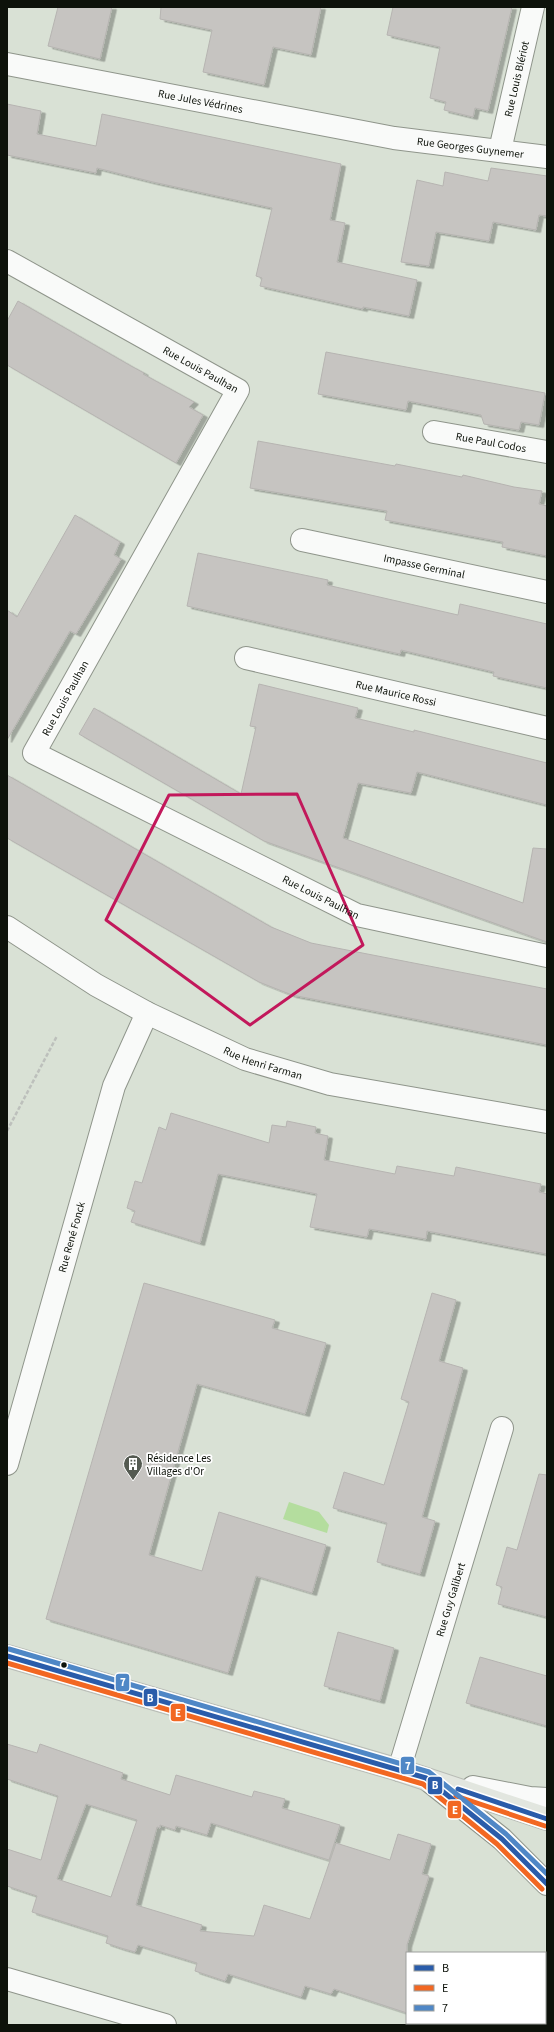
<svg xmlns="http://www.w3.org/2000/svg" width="554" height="2032" viewBox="0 0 554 2032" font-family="'Source Sans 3',sans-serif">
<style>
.water{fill:#b4dd9e}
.building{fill:#c6c4c1;stroke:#b6b4b1;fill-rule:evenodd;filter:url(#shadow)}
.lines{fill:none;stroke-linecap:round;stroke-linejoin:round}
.street-casing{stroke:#8f958b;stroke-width:24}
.secondary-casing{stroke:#8f958b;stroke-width:24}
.primary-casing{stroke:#b8bcb6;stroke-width:24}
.path{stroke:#bdc0bc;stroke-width:2.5;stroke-dasharray:4 2;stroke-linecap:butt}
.street{stroke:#f9faf9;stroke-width:22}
.secondary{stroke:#f9faf9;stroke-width:22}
.primary{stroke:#e2e6df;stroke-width:22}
.bus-1-casing{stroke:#fff;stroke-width:8}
.bus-2-casing{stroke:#fff;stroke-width:8}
.bus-3-casing{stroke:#fff;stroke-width:8}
.bus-1{stroke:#2a5caa;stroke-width:5}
.bus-2{stroke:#f26722;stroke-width:5}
.bus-3{stroke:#4f87c6;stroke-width:5}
.marked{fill:none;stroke:#c2185b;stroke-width:3;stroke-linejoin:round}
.bus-dot{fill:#0d120a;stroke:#fff;stroke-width:1.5}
.labels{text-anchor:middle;stroke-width:3.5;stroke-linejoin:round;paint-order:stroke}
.street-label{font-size:11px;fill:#0d120a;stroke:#fff}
.poi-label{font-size:11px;fill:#0d120a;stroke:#fff;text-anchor:start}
.line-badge{stroke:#fff;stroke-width:1.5}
.badge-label{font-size:11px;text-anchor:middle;font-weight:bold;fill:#fff}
</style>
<defs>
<filter id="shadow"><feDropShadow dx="4.5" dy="2.5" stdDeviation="0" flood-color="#0004"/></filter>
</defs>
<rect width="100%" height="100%" fill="#d9e1d5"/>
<!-- water -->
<path class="water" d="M289,1502L319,1512L329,1525L327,1533L283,1519Z"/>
<!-- building -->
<path class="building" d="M58,7H112L100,59L48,46Z
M161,7H321L311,55L273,47L264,85L203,72L212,30L160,19Z
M393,7H512L488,111L475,108L473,117L444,110L446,102L430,98L440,47L387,35Z
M7,104L41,111L37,134L96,146L102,114L341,164L330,220L345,223L337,262L417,280L409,316L363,307V309L260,286L262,278L256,276L272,208L153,182L97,168L96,173L7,155Z
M491,168L547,176V216L539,215L536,230L493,222L489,241L436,232L429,266L401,262L417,180L443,186L445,172L488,181Z
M18,301L131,366L144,373L143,374L194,402L189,407L203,415L176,463L7,365V321Z
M326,352L545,393L539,425L521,422L519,430L484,424L481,415L408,401L406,410L318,394Z
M258,441L395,466L396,464L462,477L463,475L514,487L542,491L539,504L547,506V556L502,547L503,542L385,520L387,511L250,488Z
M75,515L120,542L114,555L121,559L76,634L70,631L7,740V610L17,617Z
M198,553L328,580L327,585L458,615L460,604L547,624V688L493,676L494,672L401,650L400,654L187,606Z
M259,684L358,708L355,718L414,732V730L547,763V805L417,772L411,793L358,783L343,838L523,903L533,848L547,849V942L264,841L79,734L94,708L241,794L256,727L250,726Z
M7,775L271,927L311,943L547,989V1045L292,995L259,982L7,838Z
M171,1113L269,1143L272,1125L286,1127L287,1121L316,1127L315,1133L328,1136L324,1160L395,1174L397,1166L454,1176L456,1167L541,1184L539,1192L547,1194V1254L427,1231L426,1239L369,1229L367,1237L310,1227L317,1194L218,1174L200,1243L131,1222L135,1211L127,1208L135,1181L142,1183L159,1127L166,1130Z
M144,1283L275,1320L272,1328L326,1343L305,1414L197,1384L149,1555L202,1571L219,1512L326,1545L312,1593L256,1576L228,1673L46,1619Z
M432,1293L456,1300L439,1361L463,1368L422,1517L435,1521L420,1574L377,1562L387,1523L333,1508L344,1472L384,1485L409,1402L401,1399Z
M539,1474L547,1475V1617L498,1604L502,1587L496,1585L507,1547L517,1550Z
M338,1632L394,1648L380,1701L324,1686Z
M480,1657L547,1676V1726L466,1703Z
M7,1744L37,1753L40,1744L123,1773L121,1779L170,1795L176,1775L252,1797L254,1791L285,1799L282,1808L340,1825L329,1860L211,1823L207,1835L176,1826L175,1830L160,1825V1828L157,1827L136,1905L202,1925L200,1931L254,1936L264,1905L310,1919L336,1843L390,1860L398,1834L431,1844L422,1874L429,1876L407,1945V2013L334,1989L331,1994L305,1986L301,1997L228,1974L225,1981L195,1971L197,1963L138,1945L135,1952L121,1948L106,1943L108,1936L32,1912L37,1896L7,1886V1849L41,1860L58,1796L7,1779ZM86,1804L137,1820L111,1897L57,1879Z"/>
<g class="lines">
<defs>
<g id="street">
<path id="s1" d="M7,64L394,138L547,157"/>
<path id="s2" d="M500,150L533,7"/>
<path id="s3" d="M7,261L238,390L34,753L357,915L547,956"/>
<path id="s4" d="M434,432L547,452"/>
<path id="s5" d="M302,540L547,592"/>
<path id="s6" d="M246,658L547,728"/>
<path id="s7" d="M7,927L96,985L147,1013L245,1059L330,1084L547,1122"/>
<path id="s8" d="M7,1464L114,1086L147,1013"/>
<path id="s9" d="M399,1770L502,1428"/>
<path d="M7,1979L165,2025"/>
</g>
<path id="secondary" d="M428,1780L502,1839L547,1884
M473,1787L530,1798L547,1799"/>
<path id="primary" d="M7,1656L399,1770L547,1819"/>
</defs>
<!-- street casing -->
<use href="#street" class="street-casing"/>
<!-- secondary casing -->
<use href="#secondary" class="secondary-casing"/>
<!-- primary casing -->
<use href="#primary" class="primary-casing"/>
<!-- path -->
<path class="path" d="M7,1131L57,1036"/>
<!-- street -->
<use href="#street" class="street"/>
<!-- secondary -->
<use href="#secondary" class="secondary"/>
<!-- primary -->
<use href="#primary" class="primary"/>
<defs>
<path id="bus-1" d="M7,1656L426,1778L502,1839L547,1884
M458,1789L547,1819"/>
<path id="bus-2" d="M7,1663L423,1784L497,1844L542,1889
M456,1796L545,1826"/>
<path id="bus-3" d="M9,1649L429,1772L506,1834L547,1874"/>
</defs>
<!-- bus-1 casing -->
<use href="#bus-1" class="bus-1-casing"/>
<!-- bus-2 casing -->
<use href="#bus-2" class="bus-2-casing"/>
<!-- bus-3 casing -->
<use href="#bus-3" class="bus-3-casing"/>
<!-- bus-1 -->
<use href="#bus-1" class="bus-1"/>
<!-- bus-2 -->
<use href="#bus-2" class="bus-2"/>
<!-- bus-3 -->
<use href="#bus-3" class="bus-3"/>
</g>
<!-- marked area -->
<path class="marked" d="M297,794L363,945L250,1025L106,920L169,795Z"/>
<!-- icons -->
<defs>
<symbol id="building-pin" viewBox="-11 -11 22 30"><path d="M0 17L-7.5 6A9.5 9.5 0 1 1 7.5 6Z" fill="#545a51" stroke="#fff"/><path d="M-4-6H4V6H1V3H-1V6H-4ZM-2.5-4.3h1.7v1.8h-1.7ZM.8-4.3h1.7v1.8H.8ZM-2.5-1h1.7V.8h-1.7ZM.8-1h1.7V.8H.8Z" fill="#fff"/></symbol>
</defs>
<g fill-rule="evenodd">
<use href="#building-pin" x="122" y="1453" width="22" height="30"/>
</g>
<!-- markers -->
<circle class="bus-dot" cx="64" cy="1665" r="3.5"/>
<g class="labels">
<!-- street labels -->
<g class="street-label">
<text dy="4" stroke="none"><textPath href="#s2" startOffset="73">Rue Louis Blériot</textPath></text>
<text dy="4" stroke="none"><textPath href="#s1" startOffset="197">Rue Jules Védrines</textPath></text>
<text dy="4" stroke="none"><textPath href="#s1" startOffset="471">Rue Georges Guynemer</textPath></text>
<text dy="4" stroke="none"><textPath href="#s3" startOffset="222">Rue Louis Paulhan</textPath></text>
<text dy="4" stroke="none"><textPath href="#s4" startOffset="58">Rue Paul Codos</textPath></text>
<text dy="4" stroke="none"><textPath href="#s5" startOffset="125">Impasse Germinal</textPath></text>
<text dy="4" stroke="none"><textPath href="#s6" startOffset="154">Rue Maurice Rossi</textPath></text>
<text transform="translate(65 698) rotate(-61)" y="4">Rue Louis Paulhan</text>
<text dy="4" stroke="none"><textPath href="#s3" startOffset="1002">Rue Louis Paulhan</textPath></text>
<text dy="4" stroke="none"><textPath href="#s7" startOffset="291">Rue Henri Farman</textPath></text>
<text dy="4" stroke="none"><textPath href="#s8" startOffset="236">Rue René Fonck</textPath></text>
<text dy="4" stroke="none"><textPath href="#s9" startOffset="178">Rue Guy Galibert</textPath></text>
</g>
<!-- poi labels -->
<g class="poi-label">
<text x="147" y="1462">Résidence Les<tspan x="147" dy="13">Villages d'Or</tspan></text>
</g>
</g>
<g class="line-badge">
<rect x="115" y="1673" width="15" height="19" rx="4" fill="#4f87c6"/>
<rect x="143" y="1688" width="15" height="19" rx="4" fill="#2a5caa"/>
<rect x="170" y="1703" width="16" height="19" rx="4" fill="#f26722"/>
<rect x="400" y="1756" width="15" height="19" rx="4" fill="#4f87c6"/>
<rect x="427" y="1776" width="16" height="19" rx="4" fill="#2a5caa"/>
<rect x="447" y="1800" width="15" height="19" rx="4" fill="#f26722"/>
</g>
<g class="badge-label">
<text x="123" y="1686">7</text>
<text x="150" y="1702">B</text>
<text x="178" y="1717">E</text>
<text x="408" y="1770">7</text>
<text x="435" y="1789">B</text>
<text x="455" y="1814">E</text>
</g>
<!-- border -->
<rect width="554" height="2032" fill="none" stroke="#0d120a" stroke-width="16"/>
<!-- legend -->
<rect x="406" y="1952" width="140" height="72" fill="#ffffff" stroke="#9ea09d"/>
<rect x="414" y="1965" width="20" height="6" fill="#2a5caa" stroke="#9ea09d"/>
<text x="442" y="1972" font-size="12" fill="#0d120a">B</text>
<rect x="414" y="1985" width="20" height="6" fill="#f26722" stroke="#9ea09d"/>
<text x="442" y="1992" font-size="12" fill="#0d120a">E</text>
<rect x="414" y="2005" width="20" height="6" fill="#4f87c6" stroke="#9ea09d"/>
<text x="442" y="2012" font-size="12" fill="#0d120a">7</text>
</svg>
